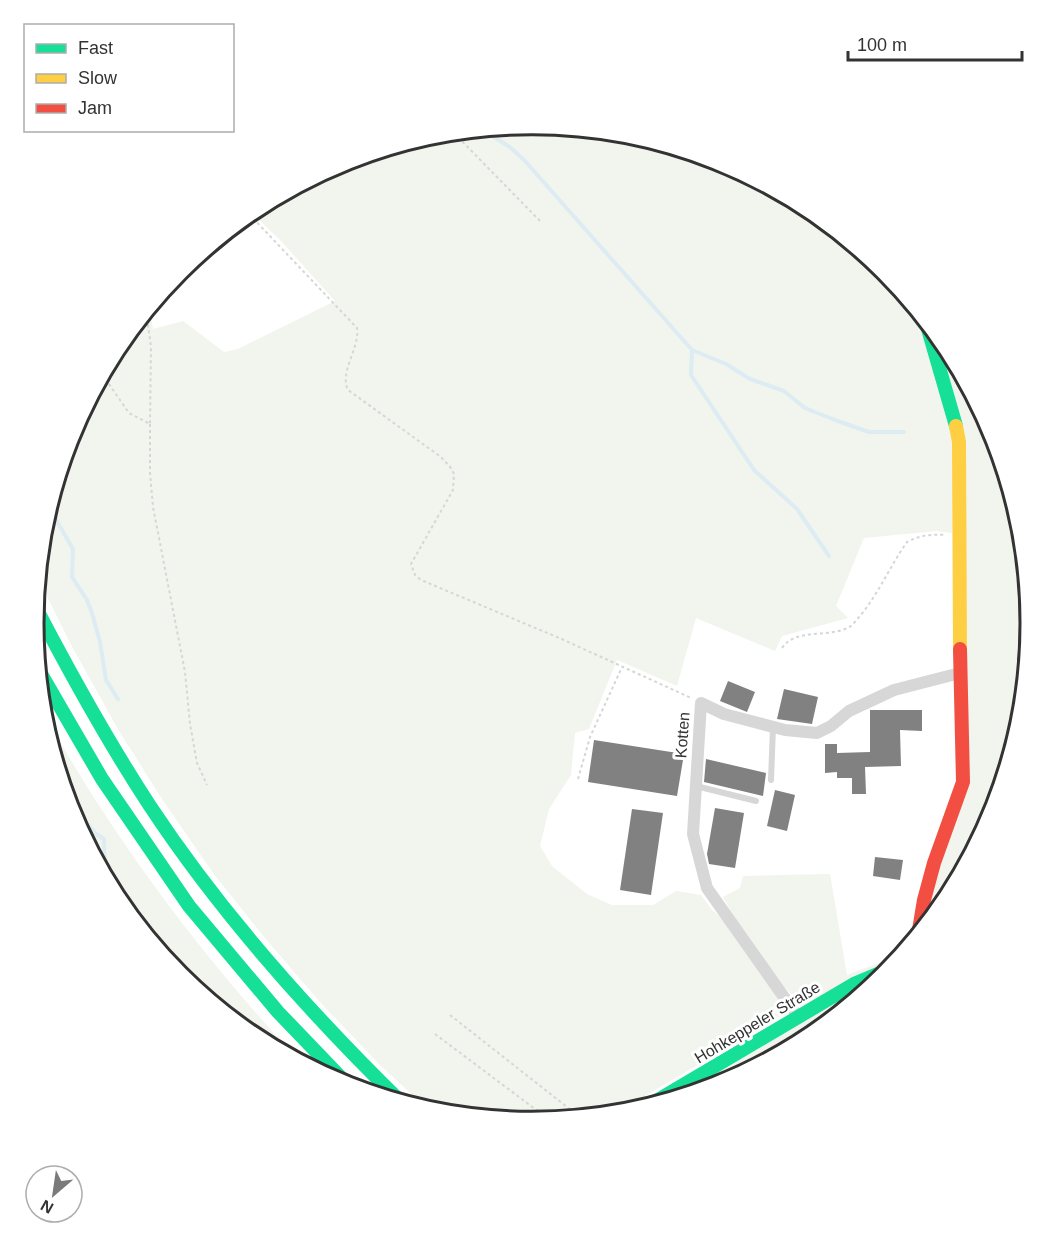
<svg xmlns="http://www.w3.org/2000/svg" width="1064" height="1248" viewBox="0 0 1064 1248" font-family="Helvetica,sans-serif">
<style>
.green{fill:#f1f5ed}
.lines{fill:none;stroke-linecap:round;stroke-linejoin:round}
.stream{stroke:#ddebf3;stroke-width:4}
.building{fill:#818181}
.path{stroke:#d6d6d6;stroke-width:2;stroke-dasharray:3 3;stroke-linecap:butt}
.lane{stroke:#d7d7d7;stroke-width:6}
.street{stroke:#d7d7d7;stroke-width:12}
.fast{stroke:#16e098;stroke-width:14}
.slow{stroke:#ffcf43;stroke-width:14}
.jam{stroke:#f24e42;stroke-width:14}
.labels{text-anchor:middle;stroke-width:6;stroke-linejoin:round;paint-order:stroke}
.street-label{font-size:16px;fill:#333;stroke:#fff}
.rim{fill:none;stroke:#333;stroke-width:3}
</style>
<rect width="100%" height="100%" fill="#fff"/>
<!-- green -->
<path class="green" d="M532,125L630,135L723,163L810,209L885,271L921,315L954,439L952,533L936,531L864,538L836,606L848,618L782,636L775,651L696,618L677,686L617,660L589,729L575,733L571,775L549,809L540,846L552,866L587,894L612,905H653L676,891L701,895L712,910L721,917L786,1007L784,1014L613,1115L532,1123L431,1112L379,1064L320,1002L264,937L213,873L162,799L119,731L70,643L38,578L43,526L71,433L117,346L149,307L153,329L183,321L224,352L238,349L335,301L281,241L251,212L341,163L435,135Z
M933,330L947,347L993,433L1021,527L1031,624L1021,722L993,815L947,902L924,929L930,894L968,784L965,477Z
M41,708C112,838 202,957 303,1065L254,1039L179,977L117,901L71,815L43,721Z
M830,874L847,975L876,964L900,958L880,966L804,1006L801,1005V1003C767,975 744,935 723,897L740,888L743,876Z
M885,976L809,1039L723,1085L666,1102L798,1023Z"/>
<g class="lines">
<!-- stream -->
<path class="stream" d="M484,130L511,148L525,161L692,350L691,375L754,470L797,509L829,556
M692,350L726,364L750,379L784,391L805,408L835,420L869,432H904
M61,466L62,468L59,498L52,513L73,549L72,577L87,600L92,613L100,642L106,680L118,699
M77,826L87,823L95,833L104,839L105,878"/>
</g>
<!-- building -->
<path class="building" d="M728,681L755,692L747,712L720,701Z
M784,689L818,697L812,724L777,719Z
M870,710H922V731L900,730L901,766L865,767L866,794H852V778H837V772L825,773V744H837V753L870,752Z
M594,740L684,754L677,796L588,782Z
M706,759L766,773L763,796L704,782Z
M775,790L795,795L787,831L767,826Z
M715,808L744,813L735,868L709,864L707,854Z
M632,809L663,813L651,895L620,890Z
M875,857L903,860L900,880L873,876Z"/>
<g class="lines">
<!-- path -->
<path class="path" d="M454,133L540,221
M249,214L357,328C360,348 339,372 348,390L441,457L451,468L454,474L453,490L411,564L415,575L421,580L564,640L691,698
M102,374L129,413L150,424L151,347L146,311
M150,424V473L153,507L185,672L190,724L197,763L207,785
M782,648C796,627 831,639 851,626C854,624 857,619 860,616C879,593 890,566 907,542C920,535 932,534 946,535
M578,779L590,737L622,667
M450,1015L581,1118
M435,1034L551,1121"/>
<!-- lane -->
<path class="lane" d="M771,780L773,727
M696,786L756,801"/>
<!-- street -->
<path class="street" d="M798,1017L707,888L693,834L701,703L724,714L785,730L817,733L831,726L849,711L894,690L960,673"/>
<!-- fast -->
<path class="fast" d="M926,322L956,426
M35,606C71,675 108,742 150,806C222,915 309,1012 402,1103
M37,667L102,779L189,906L278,1012L351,1088
M641,1110L854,984L892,968"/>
<!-- slow -->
<path class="slow" d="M956,426L959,442L960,649"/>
<!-- jam -->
<path class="jam" d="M918,936L924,900L934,863L963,782L960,649"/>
</g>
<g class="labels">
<!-- street labels -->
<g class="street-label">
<text transform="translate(682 735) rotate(-86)" y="6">Kotten</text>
<text transform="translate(757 1022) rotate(-31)" y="6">Hohkeppeler Straße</text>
</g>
</g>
<!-- crop -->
<path d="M0 0H1064V1248H0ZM44 623a488 488 0 1 1 976 0a488 488 0 1 1-976 0Z" fill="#fff" fill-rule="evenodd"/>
<path class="rim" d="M44 623a488 488 0 1 1 976 0a488 488 0 1 1-976 0Z"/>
<!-- legend -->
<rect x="24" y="24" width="210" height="108" fill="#ffffff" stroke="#adadad" stroke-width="1.5"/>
<rect x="36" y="44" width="30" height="9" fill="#16e098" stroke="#adadad" stroke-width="1.5"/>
<text x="78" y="54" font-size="18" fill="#333333">Fast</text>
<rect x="36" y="74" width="30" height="9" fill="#ffcf43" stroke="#adadad" stroke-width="1.5"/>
<text x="78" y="84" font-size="18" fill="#333333">Slow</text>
<rect x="36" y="104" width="30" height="9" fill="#f24e42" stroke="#adadad" stroke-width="1.5"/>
<text x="78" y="114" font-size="18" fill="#333333">Jam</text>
<!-- north arrow -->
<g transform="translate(54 1194) rotate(209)"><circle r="28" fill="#ffffff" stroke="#adadad" stroke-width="1.5"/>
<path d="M0-4.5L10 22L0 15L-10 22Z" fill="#7a7a7a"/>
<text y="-9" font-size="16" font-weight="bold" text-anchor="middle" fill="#333333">N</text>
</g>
<!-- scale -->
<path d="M848 51v9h174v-9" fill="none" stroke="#333333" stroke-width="3"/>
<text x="857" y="51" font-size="18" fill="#333333" stroke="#ffffff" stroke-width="4.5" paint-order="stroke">100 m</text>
</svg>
